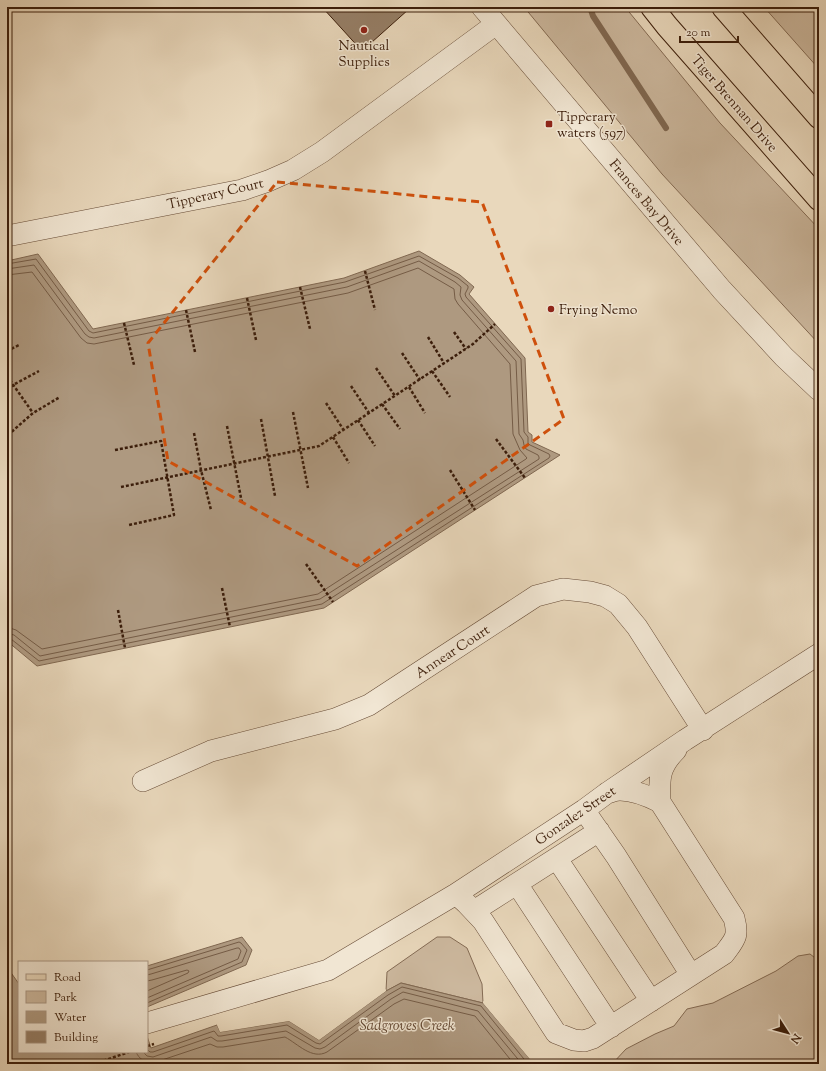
<svg xmlns="http://www.w3.org/2000/svg" width="826" height="1071" viewBox="0 0 826 1071" font-family="'Sorts Mill Goudy',serif">
<style>
.green{fill:#ccb89e;stroke:#846b54}
.water{fill:#ae9980;stroke:#806851}
.pier{fill:#e9d8bc}
.lines{fill:none;stroke-linecap:round;stroke-linejoin:round}
.shore{stroke:#755c46;stroke-width:1}
.stream{stroke:#806851;stroke-width:6}
.building{fill:#967f67;stroke:#3c1e0b}
.minor-casing{stroke:#674c37;stroke-width:22}
.major-casing{stroke:#3c1e0b;stroke-width:24}
.path{stroke:#3c1e0b;stroke-width:2.5;stroke-dasharray:3 2;stroke-linecap:butt}
.minor{stroke:#f1e6d3;stroke-width:21}
.major{stroke:#e9d8bc;stroke-width:22}
.marked{fill:none;stroke:#ce500c;stroke-width:3;stroke-dasharray:8 5;stroke-linejoin:round}
.poi-dot{fill:#8f2418;stroke:#f1e6d3;stroke-width:1.5}
.labels{text-anchor:middle;stroke-width:3;stroke-linejoin:round;paint-order:stroke}
.poi-label{font-size:14px;fill:#3c1e0b;stroke:#f1e6d3;text-anchor:start}
.street-label{font-size:14px;fill:#3c1e0b;stroke:#f1e6d3}
.water-label{font-size:15px;font-style:italic;fill:#644934;stroke:#f1e6d3}
</style>
<rect width="100%" height="100%" fill="#e9d8bc"/>
<filter id="stains"><feTurbulence type="fractalNoise" baseFrequency=".005" numOctaves="4"/><feColorMatrix values="0 0 0 0 .2 0 0 0 0 .09 0 0 0 0 .02 0 0 0 .5 -.17"/></filter>
<radialGradient id="worn" r=".72"><stop offset=".6" stop-color="#630" stop-opacity="0"/><stop offset="1" stop-color="#630" stop-opacity=".3"/></radialGradient>
<!-- green -->
<path class="green" d="M524,7H625L720,123L819,229V344L662,174Z
M764,7H819V69Z
M437,937H450L467,948L482,984L483,1003L401,983L386,991L387,972Z
M810,954L819,961V1064H612L626,1049L655,1034L674,1026L687,1009L713,1003L776,971L798,956Z"/>
<!-- water -->
<path class="water" d="M419,251L460,275L474,287L469,294L525,358L528,432L532,435V442L560,455L324,608L37,666L7,641V261L38,254L93,329L344,278Z
M242,937L252,950L246,965L147,1007V966Z
M7,967L19,984V1052H147V1036L151,1048L217,1025L220,1032L289,1021L319,1040L386,991L401,983L483,1003L534,1064H7Z"/>
<!-- pier -->
<path class="pier" d="M386,989V991L319,1040L289,1021L220,1032L217,1025H219L222,1030L289,1019L319,1037Z
M483,1001L485,1002L536,1064H534L483,1003Z"/>
<g class="lines">
<!-- shore -->
<path class="shore" d="M7,264L36,259L89,331L93,333L345,282L419,256L458,278L468,286V288L465,294L466,297L521,359L524,432L528,437V443L530,445L549,454L550,456L549,458L322,604L39,661L11,639L7,638
M7,269L34,265L85,334L89,337L94,338L347,287L419,261L455,282L461,287L460,295L462,300L516,361L519,434L523,440L524,445L526,449L538,455L539,457V459L320,599L40,656L14,635L7,633
M7,275L32,272L81,338L87,343L94,344L348,293L418,268L454,289L455,299L458,304L510,364L513,434L520,450L527,458L526,459L318,594L42,649L16,630L7,627
M147,970L239,942L241,943L247,950L242,962L147,1003
M147,975L151,974L237,948H239L241,951L238,959L147,998
M147,981L152,980L187,970L189,971L188,973L147,991
M147,1049L150,1052H153L214,1031L215,1032L218,1036H221L287,1025L316,1043L320,1044L388,995L402,987L481,1006L528,1064
M136,1052C139,1059 145,1063 153,1063L210,1044L217,1047H223L285,1037C298,1044 312,1060 327,1052L394,1004L404,999L475,1016L514,1064
M143,1052L147,1056L153,1057L211,1037L217,1041H222L286,1031L315,1048L320,1049L325,1047L391,999L403,992L478,1011L522,1064"/>
<!-- stream -->
<path class="stream" d="M590,7L593,16L666,128"/>
</g>
<!-- building -->
<path class="building" d="M322,7H407L409,9L362,51Z"/>
<g class="lines">
<defs>
<path id="minor" d="M482,7L722,290L784,357L819,390
M7,236L242,190L268,181L293,170L322,152L496,24
M143,781L211,751L335,719L369,705L536,596L563,589L590,592L605,596L618,604L637,627L703,730
M607,793C611,792 616,790 620,790C634,790 648,796 660,802
M584,810L616,856L691,975
M557,859L651,1001
M517,884L611,1027
M456,894L466,903L483,921L556,1033L574,1040L584,1041L593,1038L724,954C735,939 739,937 734,918L660,802C659,778 659,767 676,750
M474,911L599,831
M147,1023L328,970L456,894L584,810L607,793L685,740L819,654"/>
<path id="major" d="M652,7L667,26L819,199
M723,7L819,117"/>
</defs>
<!-- minor casing -->
<use href="#minor" class="minor-casing"/>
<!-- major casing -->
<use href="#major" class="major-casing"/>
<!-- path -->
<path class="path" d="M365,271L375,310
M300,287L310,329
M247,298L256,340
M186,310L195,352
M124,323L134,365
M454,332L466,349
M428,337L444,363
M7,351L19,345
M402,353L420,380
M376,368L395,396
M432,371L450,397
M7,376L33,413
M351,386L369,413
M409,387L425,413
M7,390L13,385L39,371
M326,403L343,429
M382,404L400,429
M293,412L308,488
M261,419L275,496
M358,420L375,446
M227,426L242,503
M194,433L201,470L211,510
M8,435L33,413L60,397
M333,437L349,463
M496,439L525,478
M115,450L161,441L174,515L129,525
M450,470L475,510
M121,487L319,446L473,344L495,324
M306,564L333,602
M222,588L230,627
M118,610L125,648
M147,1046L154,1044
M94,1064L129,1052"/>
<!-- minor -->
<use href="#minor" class="minor"/>
<!-- major -->
<use href="#major" class="major"/>
</g>
<!-- marked area -->
<path class="marked" d="M277,182L482,202L564,419L357,566L168,461L148,343Z"/>
<!-- markers -->
<g class="poi-dot">
<circle cx="364" cy="30" r="4"/>
<rect x="545" y="120" width="8" height="8" rx="2"/>
<circle cx="551" cy="309" r="4"/>
</g>
<g class="labels">
<!-- poi labels -->
<g class="poi-label">
<text x="364" y="50" text-anchor="middle">Nautical<tspan x="364" dy="16">Supplies</tspan></text>
<text x="557" y="121">Tipperary<tspan x="557" dy="16">waters (597)</tspan></text>
<text x="559" y="314">Frying Nemo</text>
</g>
<!-- street labels -->
<g class="street-label">
<text transform="translate(735 103) rotate(49)" y="5">Tiger Brennan Drive</text>
<text transform="translate(215 193) rotate(-13)" y="5">Tipperary Court</text>
<text transform="translate(647 202) rotate(50)" y="5">Frances Bay Drive</text>
<text transform="translate(452 651) rotate(-33)" y="5">Annear Court</text>
<text transform="translate(575 815) rotate(-34)" y="5">Gonzalez Street</text>
</g>
<!-- water labels -->
<g class="water-label">
<text x="407" y="1030">Sadgroves Creek</text>
</g>
</g>
<!-- margin -->
<rect width="826" height="1071" fill="none" stroke="#e9d8bc" stroke-width="24"/>
<rect x="8" y="8" width="810" height="1055" fill="none" stroke="#3c1e0b" stroke-width="2"/>
<rect x="12" y="12" width="802" height="1047" fill="none" stroke="#3c1e0b"/>
<!-- legend -->
<rect x="18" y="961" width="130" height="92" fill="#f1e6d3" stroke="#a99683"/>
<rect x="26" y="974" width="20" height="6" fill="#e9d8bc" stroke="#a99683"/>
<text x="54" y="981" font-size="12" fill="#3c1e0b">Road</text>
<rect x="26" y="991" width="20" height="12" fill="#ccb89e" stroke="#a99683"/>
<text x="54" y="1001" font-size="12" fill="#3c1e0b">Park</text>
<rect x="26" y="1011" width="20" height="12" fill="#ae9980" stroke="#a99683"/>
<text x="54" y="1021" font-size="12" fill="#3c1e0b">Water</text>
<rect x="26" y="1031" width="20" height="12" fill="#967f67" stroke="#a99683"/>
<text x="54" y="1041" font-size="12" fill="#3c1e0b">Building</text>
<!-- north arrow -->
<g transform="translate(788 1033) rotate(126)" stroke="#f1e6d3" stroke-width="3" paint-order="stroke">
<path d="M0-3L7 15L0 10L-7 15Z" fill="#3c1e0b"/>
<text y="-6" font-size="11" font-weight="bold" text-anchor="middle" fill="#3c1e0b">N</text>
</g>
<!-- scale -->
<path d="M680 36v6h58v-6" fill="none" stroke="#3c1e0b" stroke-width="2"/>
<text x="686" y="36" font-size="12" fill="#3c1e0b" stroke="#f1e6d3" stroke-width="3" paint-order="stroke">20 m</text>
<rect width="100%" height="100%" filter="url(#stains)"/>
<rect width="100%" height="100%" fill="url(#worn)"/>
</svg>
